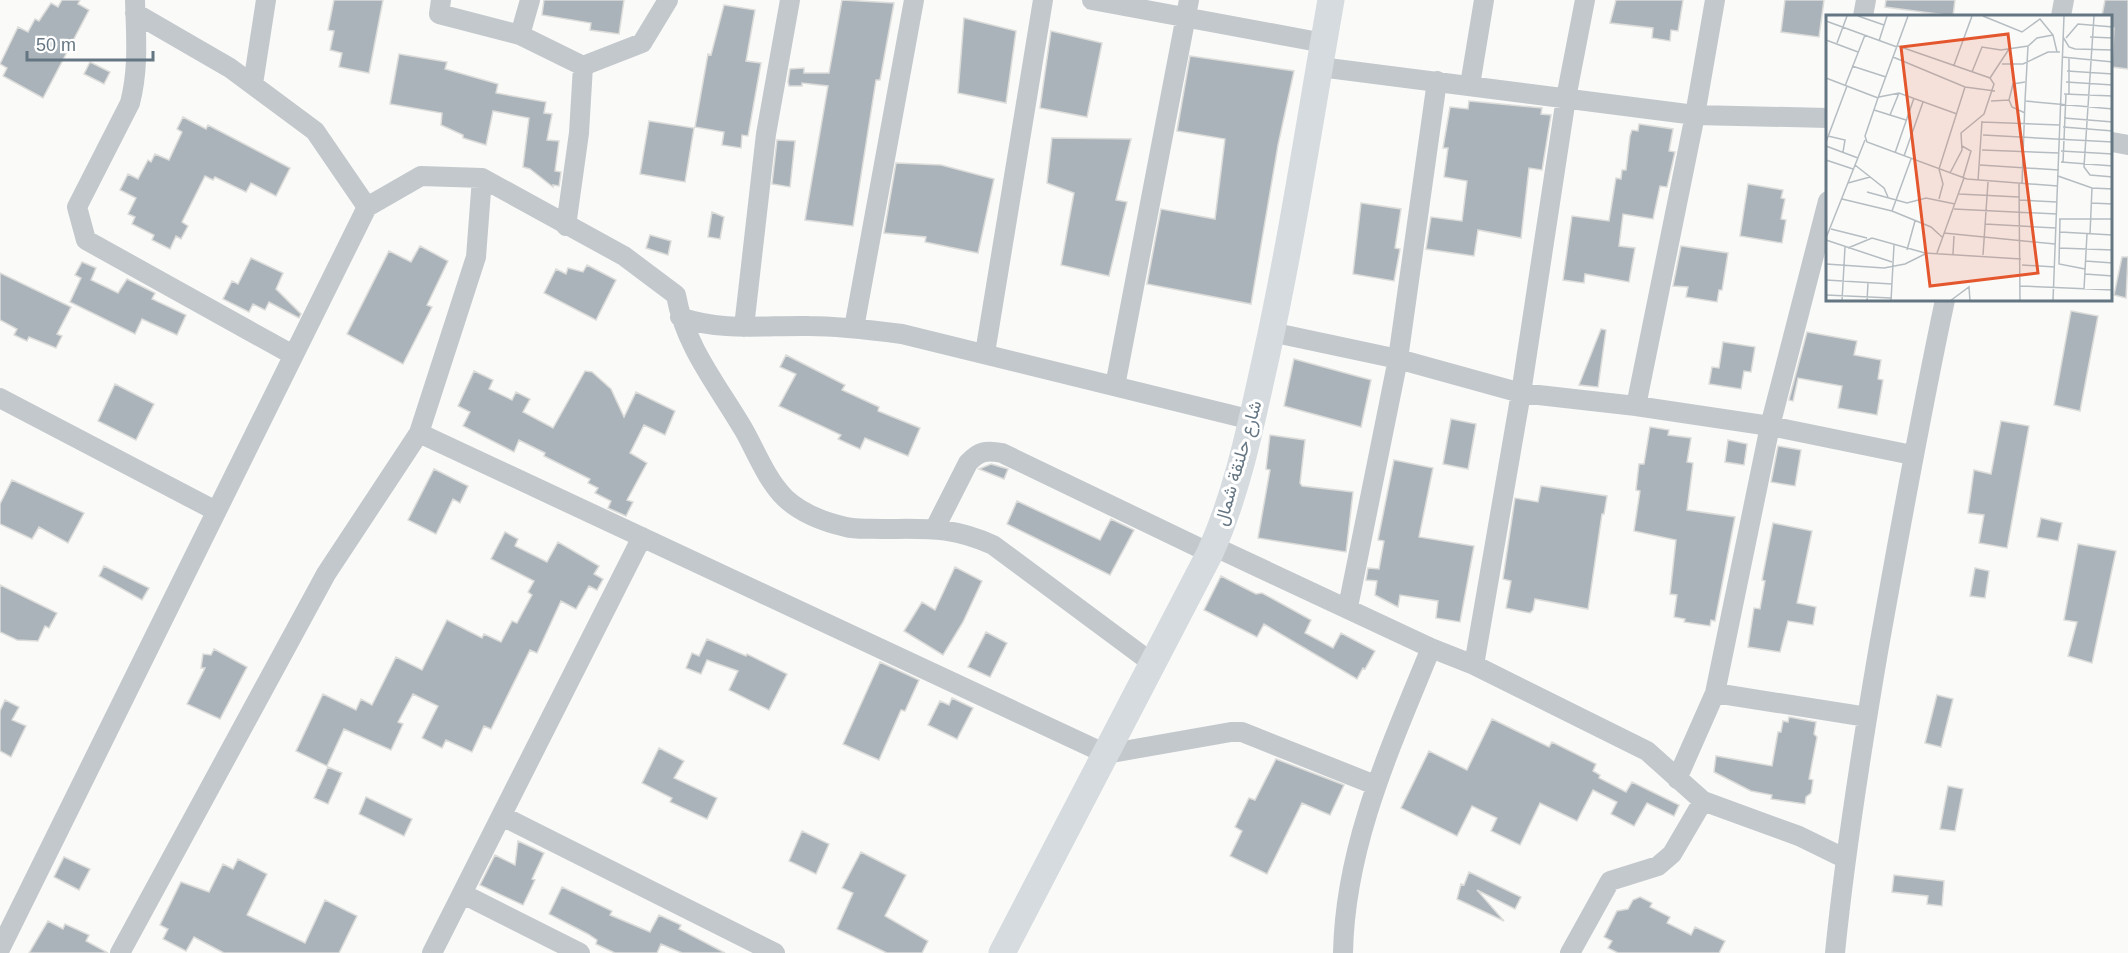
<svg xmlns="http://www.w3.org/2000/svg" width="2128" height="953" viewBox="0 0 2128 953" font-family="Helvetica,Vazirmatn,sans-serif">
<style>
.building{fill:#aab3b9;stroke:#dcdcda;stroke-width:1.5}
.lines{fill:none;stroke-linecap:round;stroke-linejoin:round}
.street{stroke:#c3c8cc;stroke-width:20}
.secondary{stroke:#d6dbdf;stroke-width:27}
.labels{text-anchor:middle;stroke-width:6;stroke-linejoin:round;paint-order:stroke}
.street-label{font-size:18px;fill:#657683;stroke:#fff}
.inset-road{fill:none;stroke:#b5bdc2;stroke-width:1.5}
.view{fill:#e4572e;fill-opacity:0.15;stroke:#e4572e;stroke-width:3}
.inset-edge{fill:none;stroke:#657683;stroke-width:3}
</style>
<rect width="100%" height="100%" fill="#fafaf8"/>
<!-- building -->
<path class="building" d="M62,0H80L78,4L89,10L43,98L3,76L7,68L0,64L18,27L28,32L35,19L39,21L51,3L58,7Z
M334,0H383L369,73L339,67L342,53L330,50L334,31L328,30Z
M544,0H624L619,34L590,30L591,23L542,15Z
M842,0L894,3L880,80H876L853,226L805,220L828,86L802,83V86H789L788,82L790,69L804,68V73H829Z
M1616,0H1683L1678,31L1671,30L1670,41L1652,38L1653,28L1610,23Z
M1785,0H1824L1819,37L1781,32Z
M1886,0H1955L1953,16L1885,7Z
M2105,0H2128V69L2112,67L2114,28H2112V16H2102Z
M724,5L755,10L746,61L761,63L748,136L742,135L741,148L722,145L724,132L695,127L708,54L711,55Z
M964,18L1016,31L1006,103L958,93Z
M1051,31L1102,43L1087,117L1040,108Z
M399,54L447,62L445,69L498,84L496,93L546,102L544,113L552,114L547,140L559,141L555,171L561,172L559,186L553,185V187L530,169L523,167L529,118L493,111L486,145L463,138V135L441,125L442,113L390,104Z
M1190,56L1294,71L1278,145L1251,304L1147,284L1161,209L1215,219L1225,139L1177,131Z
M90,62L110,72L104,84L84,74Z
M1469,101L1542,108L1541,114L1551,115L1542,170L1529,168L1521,238L1478,230L1474,256L1426,249L1431,217L1462,221L1467,181L1444,177L1448,148H1443L1450,107L1468,109Z
M183,117L206,129L208,125L290,168L276,196L251,183L246,192L215,177L213,180L205,176L182,222L188,226L181,239L176,236L170,249L152,240L154,235L132,224L135,217L128,214L136,198L120,190L128,174L138,179L148,160L151,162L155,154L169,160L182,132L177,129Z
M649,121L694,128L685,182L640,174Z
M1639,124L1673,129L1669,151L1675,152L1667,187L1660,186L1653,219L1623,214L1619,246L1635,248L1629,282L1585,274L1584,283L1563,280L1572,216L1609,221L1616,178L1621,179L1622,170H1626L1630,136L1632,130L1638,131Z
M1052,138L1131,139L1116,200L1127,202L1109,276L1061,265L1074,193L1047,183Z
M777,140L795,141L790,187L772,184Z
M896,163L941,165L994,179L978,253L925,242L926,237L884,233Z
M1748,184L1783,190L1781,198L1785,199L1781,219L1786,220L1782,243L1740,236Z
M1361,203L1401,209L1395,248L1400,249L1394,281L1353,274Z
M712,212L724,217L720,239L708,237Z
M650,235L671,241L668,255L646,248Z
M420,246L448,261L427,305L432,307L403,364L347,334L389,251L411,262Z
M1681,246L1728,253L1722,290H1719L1717,302L1686,297L1688,287L1673,286Z
M2122,257H2128L2126,298L2114,295Z
M251,258L283,273L276,289L301,314L299,318L269,302L265,310L253,304L249,312L223,299L232,281L238,284Z
M82,262L96,268L91,280L118,293L127,279L155,293L152,299L186,315L177,335L142,319L135,334L70,302L81,278L75,275Z
M587,265L616,280L596,320L544,293L556,269L566,274L568,268L583,272Z
M0,273L71,307L57,334L62,336L56,348L29,337L27,341L14,335L17,329L0,320Z
M2071,311L2098,316L2080,411L2054,405Z
M1601,329L1606,330L1598,387L1579,385Z
M1807,332L1857,341L1854,355L1881,360L1878,379L1883,380L1877,415L1838,408L1842,386L1798,378L1793,401L1789,400Z
M1723,342L1755,347L1751,372L1744,371L1741,389L1709,384L1712,367L1719,368Z
M786,355L845,385L842,390L879,407L878,411L920,428L908,456L865,438L860,449L838,439L841,435L779,406L796,374L780,367Z
M1294,359L1371,380L1361,427L1284,406Z
M474,371L493,380L489,389L512,400L516,392L530,399L523,412L553,428L585,371L592,372L611,389L624,417L636,392L675,411L665,435L644,425L630,453L647,463L627,500L633,502L626,516L608,508L611,501L595,493L598,488L588,483L590,479L544,456L545,453L519,440L514,452L463,426L470,412L458,406Z
M115,384L154,404L136,440L98,421Z
M1451,419L1476,424L1468,469L1443,464Z
M2001,421L2029,426L2007,548L1979,543L1984,515L1968,513L1974,470L1991,474Z
M1650,427L1669,430L1668,435L1691,438L1687,462L1693,463L1687,510L1735,517L1715,621L1711,620L1710,626L1684,622L1685,619L1674,617L1677,595L1670,594L1676,540L1634,531L1640,491L1636,490L1639,464H1644Z
M1270,435L1305,440L1300,483L1302,486L1353,492L1346,552L1258,538L1270,470L1266,469Z
M1728,440L1747,444L1744,465L1725,462Z
M1778,446L1801,450L1795,486L1771,482Z
M1394,460L1433,468L1419,537L1474,546L1460,622L1436,618L1438,601L1400,595L1398,607L1375,595L1377,581L1366,580L1368,568L1379,569L1384,541L1378,540Z
M991,464L1008,469L1004,479L979,469Z
M434,469L468,486L460,503L453,499L436,534L408,520Z
M12,480L84,513L68,543L39,527L32,539L0,524V504Z
M1541,486L1607,496L1604,514H1602L1588,609L1535,599L1533,610L1530,613L1506,608L1511,581L1503,579L1515,498L1538,502Z
M1017,501L1100,540L1111,519L1134,530L1110,575L1007,524Z
M2041,518L2062,523L2058,541L2037,537Z
M1773,523L1812,531L1797,603L1816,607L1813,625L1788,621L1780,652L1748,647L1754,608L1760,609L1765,581L1762,580Z
M505,532L518,539L515,546L547,562L558,542L599,566L594,574L603,579L597,590L589,586L576,609L561,601L537,653L530,650L491,729L484,726L472,752L446,740L442,748L422,738L438,706L413,694L398,722L403,724L391,750L344,729L327,766L296,751L323,694L356,710L361,699L372,705L396,657L422,670L447,620L482,638L484,634L501,642L512,621L517,623L532,595L528,592L534,581L491,559Z
M2078,544L2116,551L2092,663L2068,656L2077,622L2064,620Z
M104,566L149,588L142,600L99,576Z
M955,567L982,581L963,622L943,655L904,631L922,602L935,610Z
M1975,568L1989,571L1985,598L1970,596Z
M1221,576L1256,594L1262,593L1311,620L1305,633L1333,648L1341,633L1375,651L1365,669L1363,668L1357,679L1264,624L1257,637L1204,610Z
M0,585L57,613L49,628L45,626L38,641L17,640L0,632Z
M986,632L1007,643L990,677L968,667Z
M707,639L746,656L747,654L787,674L769,710L729,690L738,671L707,660L701,674L686,668L692,653L699,656Z
M214,649L247,667L220,719L187,704L205,668H201L203,654L211,655Z
M880,662L919,680L905,711L901,710L879,760L843,744Z
M1937,695L1953,699L1941,747L1925,743Z
M952,698L973,708L957,739L928,725L940,701L949,705Z
M5,700L19,707L12,720L26,726L11,757L0,751V711Z
M1789,717L1816,722L1814,734L1817,737L1809,779L1813,780L1811,793L1806,797L1805,804L1771,799L1772,795L1751,791L1714,772L1716,756L1772,766L1778,732H1781L1783,721L1788,722Z
M1492,719L1549,747L1552,742L1596,764L1593,771L1600,775L1599,778L1626,792L1632,782L1679,805L1674,816L1647,803L1634,826L1611,814L1617,802L1593,790L1577,821L1540,803L1520,845L1491,831L1497,818L1472,806L1457,836L1401,808L1429,751L1467,770Z
M659,748L684,761L674,778L717,798L707,819L670,802L672,798L642,783Z
M1276,759L1344,785L1330,815L1302,803L1267,874L1230,856L1242,831L1235,827L1249,798L1255,800Z
M328,767L342,773L328,804L314,798Z
M1948,786L1963,789L1955,831L1940,829Z
M366,797L412,819L404,836L359,814Z
M802,831L829,844L816,874L789,861Z
M518,841L544,853L532,879L535,880L523,905L480,885L495,855L515,865Z
M861,852L906,875L885,916L928,941L922,953H887L837,929L853,893L842,888Z
M64,857L90,869L79,890L54,877Z
M238,859L267,874L247,915L305,943L325,900L357,916L339,953H224L194,937L186,951L163,939L168,929L160,925L181,882L209,892L223,864L233,869Z
M1469,872L1521,897L1515,909L1477,890L1504,921L1457,899L1461,884L1464,885Z
M1894,875L1944,881L1942,906L1927,904L1928,896L1892,892Z
M562,887L612,911L610,915L650,932L659,915L681,925L679,929L725,953H682L661,944L657,953H615L596,944L597,940L588,934L549,914Z
M1640,897L1652,903L1650,907L1670,917L1667,923L1691,935L1695,927L1725,941L1719,953H1618L1608,948L1612,941L1604,937L1617,911L1628,909L1633,900Z
M48,921L63,929L65,924L89,935L86,941L108,953H29Z"/>
<g class="lines">
<!-- street -->
<path class="street" d="M135,0C136,36 139,68 130,103L77,207L86,240L293,355
M441,0L439,14L520,35L583,66L642,43L668,0
M1092,0L1324,43
M135,13L230,68L315,131L367,207
M1863,16L1866,0
M2061,16L2064,0
M520,35L530,0
M1320,67L1695,115L1828,118
M253,84L266,0
M1470,85L1484,0
M2112,142L2128,145
M566,226L579,133L583,66
M680,317C722,332 766,325 809,326C840,326 871,330 902,334L1252,420
M744,327L766,134L790,0
M854,328L914,0
M1271,332L1398,359L1521,393L1636,406L1770,426L1912,455
M985,353L1043,0
M1115,386L1189,0
M0,398L216,511
M1636,406L1695,115L1715,0
M419,433L1106,754L1231,732H1242L1375,785
M935,528L968,463C979,451 986,450 1002,453L1210,553
M1213,546L1431,648L1474,665L1647,751L1703,801L1799,836L1844,858
M1348,607L1398,359L1437,81
M1474,665L1521,393L1566,98L1585,0
M1715,693L1867,717
M1677,779L1715,693L1770,426L1828,201
M502,816L775,953
M463,894L580,953
M0,949L367,207L421,176L482,178L624,256L676,295C685,347 719,387 745,432C757,454 767,480 785,498C802,514 824,522 846,527C857,530 870,528 882,529C927,529 951,526 993,545L1152,663
M120,953L326,574L419,433L476,257L482,178
M432,953L642,537
M1343,953C1345,845 1391,746 1431,648
M1570,953L1610,881L1658,866L1672,854L1703,801
M1835,953C1845,852 1861,752 1878,652C1899,534 1920,417 1945,300"/>
<!-- secondary -->
<path class="secondary" d="M1002,953L1210,553C1238,491 1251,424 1266,357C1292,239 1310,119 1331,0"/>
</g>
<g class="labels">
<!-- street labels -->
<g class="street-label">
<text transform="translate(1238 463) rotate(-74)" y="6">شارع حلنقة شمال</text>
</g>
</g>
<!-- overview -->
<g transform="translate(1826 15)">
<rect width="286" height="286" fill="#fafaf8"/>
<path class="inset-road" d="M32,1L58,10M157,1L196,17L214,4L227,20L231,37M268,1L258,152L264,160L287,162M0,6L71,32M237,22L243,32L249,34L287,35M264,22L287,23M240,23L252,9L287,12M0,25L32,37M53,26L61,1M11,28L21,1M72,31L164,63L168,69L158,99L135,118L136,135L124,158M202,31L199,86L287,94M67,42L139,72L169,76M236,42L287,47M243,43V79M176,49H197L222,37H234M128,50L146,1M26,51L60,62M241,56L287,59M146,57L156,32L175,35L202,31L211,23L227,20M0,63L52,83L39,121L41,127L141,164L232,171M164,63L183,34M199,67L187,69L183,85L186,92L199,98M240,67L287,70M19,71L39,20M238,79L287,81M53,82L73,78L131,99M52,83L82,1M165,86L183,85M48,95L80,105M64,100L73,78M238,103L287,107M156,107L234,110M237,112L287,116M157,120L287,127M2,121L19,125L17,137M0,127L21,71M0,131L32,143M136,131L145,136L137,163M156,135L233,138M235,136L287,139M69,138L88,83M78,141L97,87M0,145L27,154M235,147L287,151M237,147L240,79M29,150L58,173L62,182M154,150L233,155M232,161L266,173L287,174M152,166L156,106M22,168L44,162M193,168L194,286M196,168L199,86M41,177L81,188L100,183L129,189M133,179L193,182M16,184L66,196L105,212L116,222M113,184L117,169L113,154L139,72M193,185L231,187M265,188L287,189M128,194L231,199M66,196L85,144M233,204H287M234,204L233,249L259,254M159,209L230,213M5,214L41,223M234,217L287,220M118,218L229,229M264,219L266,173M0,223L39,125M0,225L66,247M22,233L46,223L99,238L195,244M233,233L287,235M81,235L89,206M111,238L138,163M127,239L128,221M157,240L162,167M259,246L287,248M0,249L58,253L79,249L99,239M196,250L229,252M259,259L287,261M0,265L66,269M194,271L287,275M258,274L261,219M0,280L65,283M16,286L19,232M41,286L42,268M65,286L68,230M124,286L143,272L144,286M227,286L238,1"/>
<path class="view" d="M182,19L212,258L104,271L75,32Z"/>
<rect width="286" height="286" class="inset-edge"/>
</g>
<!-- scale -->
<path d="M27 51v9h126v-9" fill="none" stroke="#657683" stroke-width="3"/>
<text x="36" y="51" font-size="18" fill="#657683" stroke="#ffffff" stroke-width="4.5" paint-order="stroke">50 m</text>
</svg>
